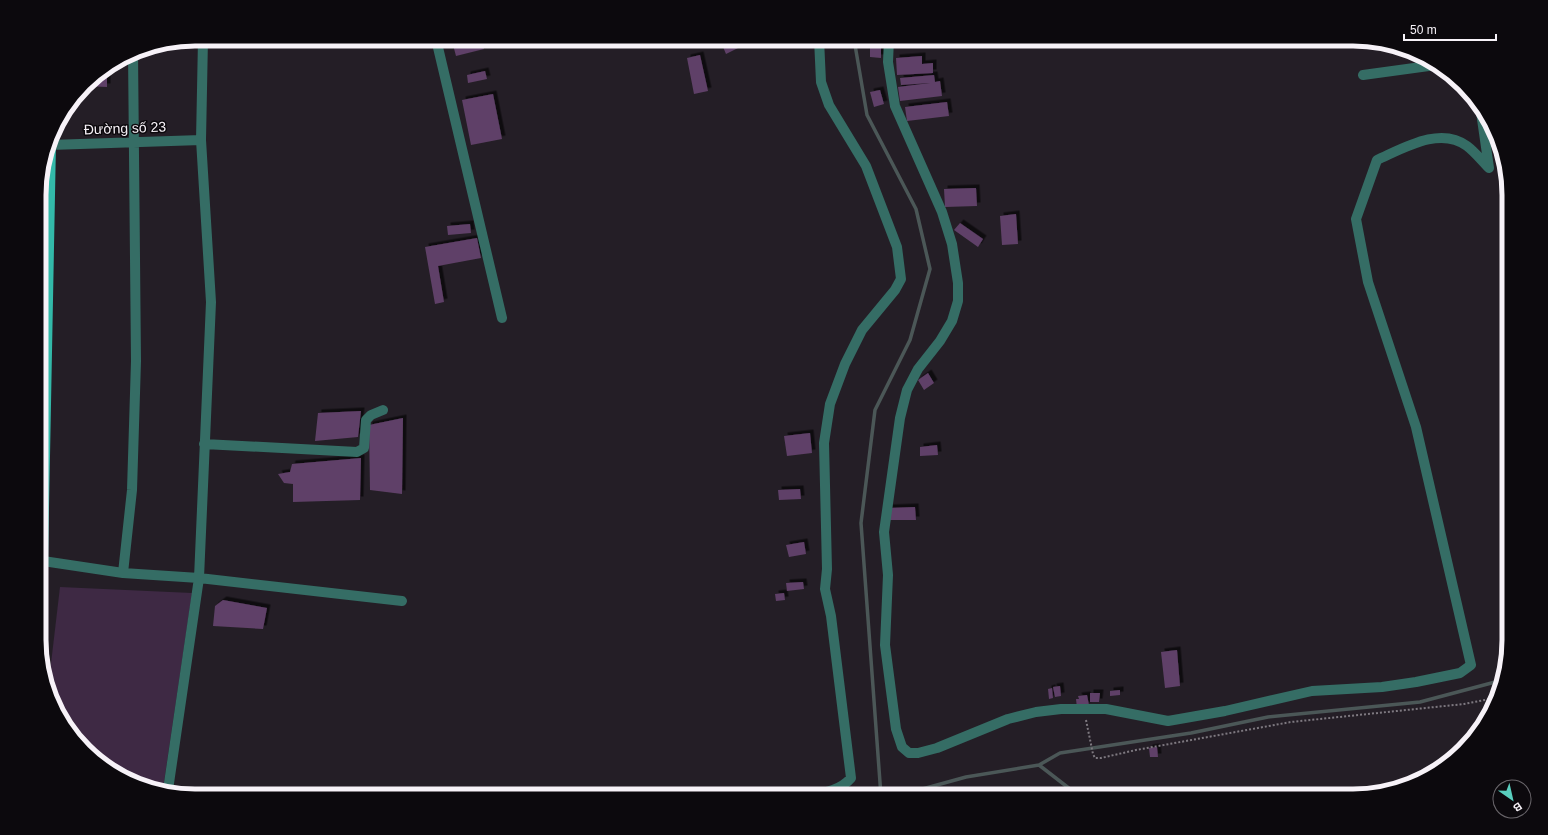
<svg xmlns="http://www.w3.org/2000/svg" width="1548" height="835" viewBox="0 0 1548 835" font-family="Arial,sans-serif">
<style>
.green{fill:#3e2944}
.lines{fill:none;stroke-linecap:round;stroke-linejoin:round}
.stream{stroke:#4b5757;stroke-width:3.5}
.building{fill:#5f4067;filter:url(#shadow)}
.path{stroke:#7e7980;stroke-width:2;stroke-dasharray:2 2;stroke-linecap:butt}
.minor{stroke:#356d65;stroke-width:10}
.major{stroke:#33b9a9;stroke-width:10}
.labels{text-anchor:middle;stroke-width:3;stroke-linejoin:round;paint-order:stroke}
.street-label{font-size:14px;fill:#f7f2f8;stroke:#0c090d}
.rim{fill:none;stroke:#f7f2f8;stroke-width:5}
</style>
<defs>
<filter id="shadow"><feDropShadow dx="3.5" dy="-3.5" stdDeviation="0" flood-color="#0009"/></filter>
</defs>
<rect width="100%" height="100%" fill="#241e26"/>
<!-- green -->
<path class="green" d="M60,587L192,593L163,789L126,780L71,735L51,700L48,689Z"/>
<g class="lines">
<!-- stream -->
<path class="stream" d="M854,39L867,115L916,209L930,269L910,340L875,410L861,523L881,796
M1039,765L1079,796
M897,796L966,777L1039,765L1060,753L1191,733L1268,717L1420,702L1499,681"/>
</g>
<!-- building -->
<path class="building" d="M461,39H481L484,49L456,56L452,41Z
M727,39H734L738,48L726,54L721,42Z
M870,47H881V58L870,57Z
M700,55L708,91L694,94L687,58Z
M922,56V64L933,63V73L897,75L896,58Z
M485,71L487,79L468,83L467,75Z
M934,75L935,82L940,81L942,96L900,101L898,87L930,83L901,85L900,78Z
M92,78H107V87L85,86Z
M880,90L884,104L874,107L870,92Z
M493,94L502,139L471,145L462,100Z
M947,102L949,116L907,121L905,107Z
M976,188L977,206L945,207L944,189Z
M1016,214L1018,244L1002,245L1000,216Z
M960,223L983,239L978,247L954,230Z
M470,224L471,233L448,235L447,226Z
M477,238L481,258L438,266L444,302L435,304L425,247Z
M928,373L934,383L924,390L918,380Z
M361,411L358,437L315,441L318,413Z
M403,418L402,494L370,490L369,425Z
M810,433L812,453L787,456L784,436Z
M937,445L938,455L920,456V447Z
M361,458L360,500L293,502V484L284,483L278,474L290,472L292,464Z
M800,489L801,499L779,500L778,490Z
M915,507L916,520H890L889,508Z
M804,542L806,554L789,557L786,545Z
M803,582L804,589L787,591L786,583Z
M784,593L785,600L776,601L775,594Z
M223,600L267,608L263,629L213,626L215,606Z
M1177,650L1180,686L1165,688L1161,652Z
M1060,686L1061,696L1055,697L1053,687Z
M1052,688L1053,698L1049,699L1048,689Z
M1120,690V695L1110,696V691Z
M1090,693H1100L1099,702H1090Z
M1087,695L1089,705L1077,708L1076,699H1079L1078,696Z
M1157,747L1158,757H1150L1149,748Z"/>
<g class="lines">
<!-- path -->
<path class="path" d="M1086,720L1093,754L1095,758H1101L1136,750L1291,722L1464,704L1495,698"/>
<!-- minor -->
<path class="minor" d="M436,39L502,318
M889,39L888,62L895,106L942,212L952,244L958,283V301L952,321L940,341L918,369L907,390L900,418L884,532L888,575L885,645L896,729L902,747L909,753H918L937,748L1008,719L1036,712L1061,709H1106L1168,721L1225,711L1312,691L1382,687L1416,682L1460,673L1471,665L1416,427L1368,282L1356,219L1377,160C1404,148 1440,126 1467,146C1475,152 1482,161 1489,168
M1363,75L1436,65
M1480,105L1489,168
M50,145L201,140
M204,444L357,452L364,448L366,420L371,415L383,410
M43,561L123,573L199,578L402,601
M123,573L132,490L136,361L133,52
M168,790L199,578L211,302L201,140L203,39
M807,796C823,793 840,791 851,778L831,616L825,589L827,569L824,443L830,404L845,364L862,330L895,290L901,279L897,247L866,166L829,105L821,82L819,39"/>
<!-- major -->
<path class="major" d="M40,579L43,561L51,143"/>
</g>
<g class="labels">
<!-- street labels -->
<g class="street-label">
<text transform="translate(125 128) rotate(-2)" y="5">Đường số 23</text>
</g>
</g>
<!-- crop -->
<path d="M0 0H1548V835H0ZM195 46H1353A149 149 0 0 1 1502 195V640A149 149 0 0 1 1353 789H195A149 149 0 0 1 46 640V195A149 149 0 0 1 195 46Z" fill="#0c090d" fill-rule="evenodd"/>
<path class="rim" d="M195 46H1353A149 149 0 0 1 1502 195V640A149 149 0 0 1 1353 789H195A149 149 0 0 1 46 640V195A149 149 0 0 1 195 46Z"/>
<!-- north arrow -->
<g transform="translate(1512 799) rotate(146)"><circle r="19" fill="#0c090d" stroke="#6a666b"/>
<path d="M0-3L7 15L0 10L-7 15Z" fill="#59cebe"/>
<text y="-6" font-size="11" font-weight="bold" text-anchor="middle" fill="#f7f2f8">B</text>
</g>
<!-- scale -->
<path d="M1404 34v6h92v-6" fill="none" stroke="#f7f2f8" stroke-width="2"/>
<text x="1410" y="34" font-size="12" fill="#f7f2f8" stroke="#0c090d" stroke-width="3" paint-order="stroke">50 m</text>
</svg>
